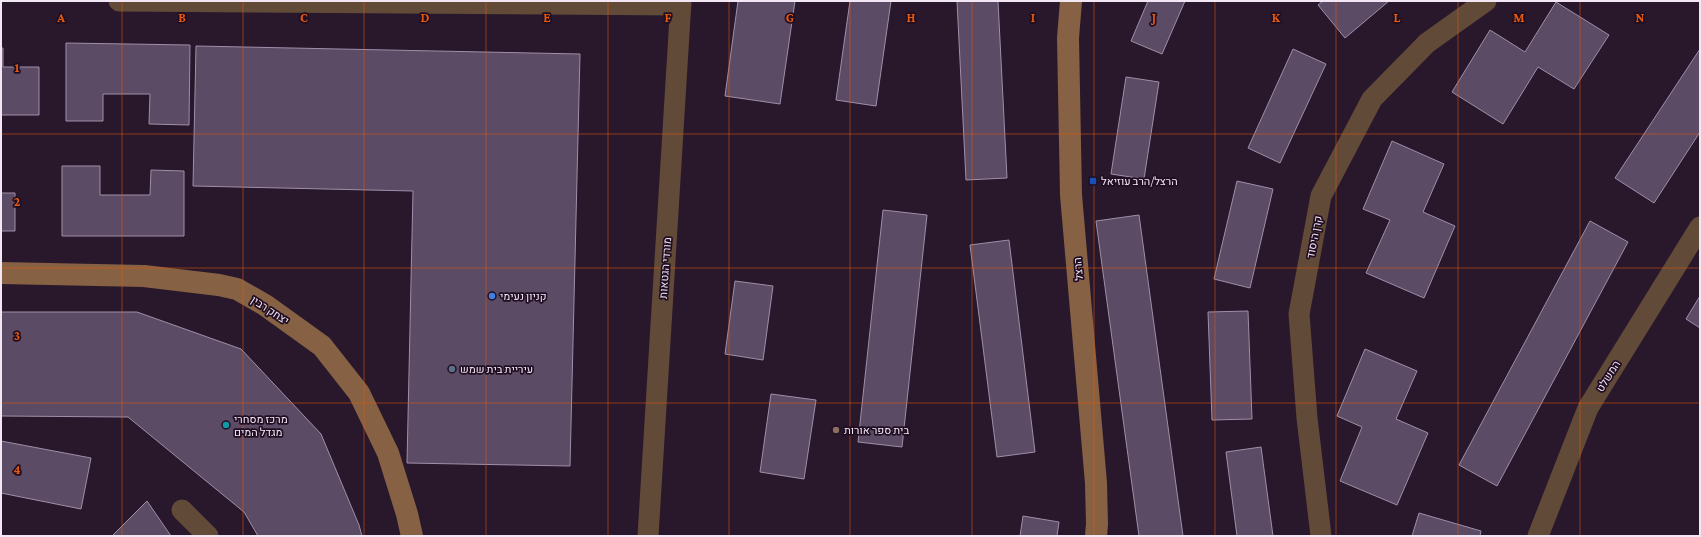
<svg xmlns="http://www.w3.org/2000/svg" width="1701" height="537" viewBox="0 0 1701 537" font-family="'Crimson Pro',Heebo,serif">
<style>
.building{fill:#5c4b64;stroke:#a08eaa}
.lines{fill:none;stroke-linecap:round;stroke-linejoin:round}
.street{stroke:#614a38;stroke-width:21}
.secondary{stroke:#866143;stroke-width:22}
.grid{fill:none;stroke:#e8590c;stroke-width:1;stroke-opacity:0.55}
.transit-dot{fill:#1a4fb4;stroke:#200e23;stroke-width:1.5}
.shop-dot{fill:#3f7fe0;stroke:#200e23;stroke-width:1.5}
.service-dot{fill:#5c6f8a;stroke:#200e23;stroke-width:1.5}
.culture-dot{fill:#0f9aa8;stroke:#200e23;stroke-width:1.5}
.education-dot{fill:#8d6e63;stroke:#200e23;stroke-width:1.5}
.labels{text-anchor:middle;stroke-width:3.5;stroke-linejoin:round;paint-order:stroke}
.poi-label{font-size:11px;fill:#f3e6f5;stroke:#200e23;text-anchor:start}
.street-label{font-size:11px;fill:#f3e6f5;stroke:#200e23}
.grid-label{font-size:13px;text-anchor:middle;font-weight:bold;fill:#e8590c;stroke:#200e23;stroke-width:3.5;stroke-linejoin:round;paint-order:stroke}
</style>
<rect width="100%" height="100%" fill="#29182c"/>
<!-- building -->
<path class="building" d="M738,1H795L780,104L725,96Z
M850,1H891L876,106L836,100Z
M957,1H998L1007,178L966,180Z
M1148,1H1185L1162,54L1131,41Z
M1323,1H1389L1345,38L1318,5Z
M1556,2L1609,35L1574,89L1538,67L1503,124L1452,92L1490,30L1525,52Z
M66,43L190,45L189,125L149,124L150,94H103V121H66Z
M196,46L580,54L570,466L407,463L413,191L193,186Z
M1,48H3V67H39V115H1Z
M1293,49L1326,64L1280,163L1248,148Z
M1700,49V132L1654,203L1615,178Z
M1126,77L1159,82L1144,179L1111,174Z
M1392,141L1444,164L1423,212L1455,226L1424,298L1366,273L1390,220L1363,209Z
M62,166H100V195H150L151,170L184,171V236H62Z
M1237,181L1273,189L1250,288L1214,279Z
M1,193H15V231H1Z
M883,210L927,215L902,447L858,442Z
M1139,215L1183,536H1139L1096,221Z
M1590,221L1628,242L1497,486L1459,465Z
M1009,240L1035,452L997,457L970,245Z
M735,281L773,286L763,360L725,354Z
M1700,296V328L1686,319Z
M1248,311L1252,419L1212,420L1208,312Z
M1,312H137L241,349L321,434L359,525L362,536H258L244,512L128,417L1,416Z
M1365,349L1417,371L1396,419L1428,433L1397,505L1340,481L1362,427L1337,416Z
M771,394L816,400L804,479L760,472Z
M1,441L91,458L81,509L1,493Z
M1261,447L1273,536H1237L1226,452Z
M147,501L171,536H112Z
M1419,513L1481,531L1480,536H1412Z
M1023,516L1059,522L1057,536H1020Z"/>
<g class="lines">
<!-- street -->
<path class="street" d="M119,1L681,5
M182,510L208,536
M648,536L681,1
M1321,536L1307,418L1299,314L1321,196L1372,99L1427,43L1486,1
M1538,536L1588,408L1700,227"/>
<!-- secondary -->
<path class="secondary" d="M1071,1L1068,38L1071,195L1096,483L1097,524L1096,536
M1,273L144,276L219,285L237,289L265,305L322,346L359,393L388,453L407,514L412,536"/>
</g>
<!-- grid -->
<path class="grid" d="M122,1V536M243,1V536M364,1V536M486,1V536M608,1V536M729,1V536M850,1V536M972,1V536M1094,1V536M1215,1V536M1336,1V536M1458,1V536M1580,1V536M1,134H1700M1,268H1700M1,403H1700"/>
<!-- markers -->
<rect class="transit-dot" x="1089" y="177" width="8" height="8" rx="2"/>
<circle class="shop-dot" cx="492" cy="296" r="4"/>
<circle class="service-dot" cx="452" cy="369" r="4"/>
<circle class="culture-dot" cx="226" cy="425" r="4"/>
<circle class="education-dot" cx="836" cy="430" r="4"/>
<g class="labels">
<!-- poi labels -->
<g class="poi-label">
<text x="1101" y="185">הרצל/הרב עוזיאל</text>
<text x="500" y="300">קניון נעימי</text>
<text x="460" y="373">עיריית בית שמש</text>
<text x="234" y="423">מרכז מסחרי<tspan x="234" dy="13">מגדל המים</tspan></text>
<text x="844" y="434">בית ספר אורות</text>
</g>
<!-- street labels -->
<g class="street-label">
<text transform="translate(1314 237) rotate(-79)" y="4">קרן היסוד</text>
<text transform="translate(665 268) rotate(-86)" y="4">מורדי הגטאות</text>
<text transform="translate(1078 269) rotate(-95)" y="4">הרצל</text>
<text transform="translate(270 310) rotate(33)" y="4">יצחק רבין</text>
<text transform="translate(1608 376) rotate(-58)" y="4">המשלט</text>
</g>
</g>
<g class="grid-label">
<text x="61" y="22">A</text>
<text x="182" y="22">B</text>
<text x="304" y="22">C</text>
<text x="425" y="22">D</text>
<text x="547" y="22">E</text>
<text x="668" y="22">F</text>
<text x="790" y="22">G</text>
<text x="911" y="22">H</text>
<text x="1033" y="22">I</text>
<text x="1154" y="22">J</text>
<text x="1276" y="22">K</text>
<text x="1397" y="22">L</text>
<text x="1519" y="22">M</text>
<text x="1640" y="22">N</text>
<text x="17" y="72">1</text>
<text x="17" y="206">2</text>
<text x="17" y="340">3</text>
<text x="17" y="474">4</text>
</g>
<!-- border -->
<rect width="1701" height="537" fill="none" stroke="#f3e6f5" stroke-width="4"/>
</svg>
